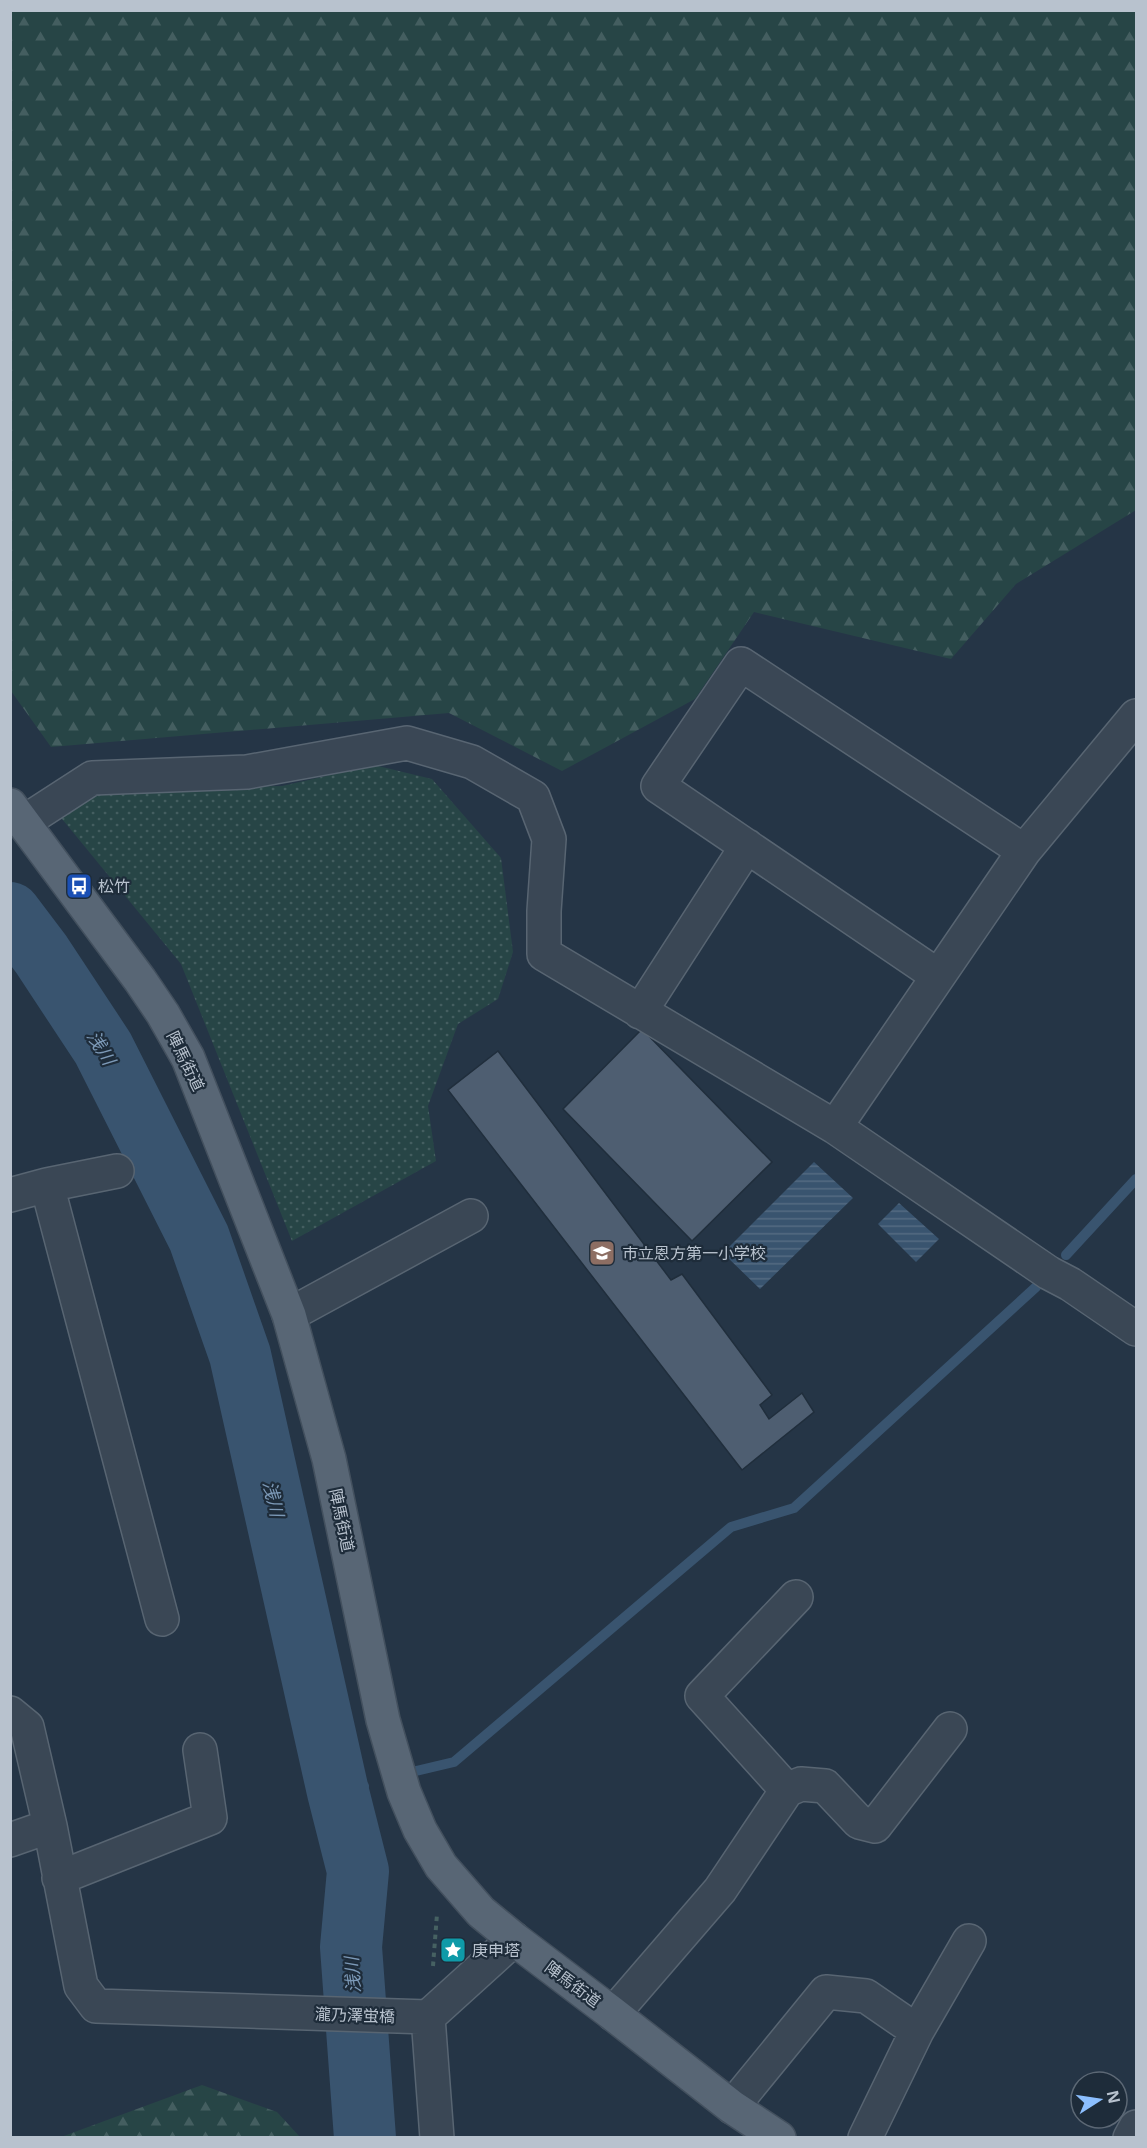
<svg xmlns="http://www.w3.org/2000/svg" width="1147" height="2148" viewBox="0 0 1147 2148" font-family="'Noto Sans','Noto Sans JP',sans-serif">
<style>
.forest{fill:url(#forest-firs)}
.park{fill:url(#park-dots)}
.water{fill:url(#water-rules)}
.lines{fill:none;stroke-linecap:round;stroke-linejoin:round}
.stream{stroke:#39546f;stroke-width:10}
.river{stroke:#39546f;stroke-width:62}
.building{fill:#4e5e71;stroke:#202e3c;stroke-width:1.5}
.minor-casing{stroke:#586572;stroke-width:36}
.major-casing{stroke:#43505e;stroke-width:36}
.path{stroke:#466162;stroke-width:4;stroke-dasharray:4.5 4.5;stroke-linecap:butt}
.minor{stroke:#3a4755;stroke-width:33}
.major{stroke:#586675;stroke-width:33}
.labels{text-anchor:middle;stroke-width:4.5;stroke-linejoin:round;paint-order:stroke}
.poi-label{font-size:16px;fill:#b8c2ce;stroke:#1e2c3a;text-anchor:start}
.street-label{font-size:16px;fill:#b8c2ce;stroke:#1e2c3a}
.water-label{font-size:18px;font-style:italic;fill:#7c99b7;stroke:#1e2c3a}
</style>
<defs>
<pattern id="forest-firs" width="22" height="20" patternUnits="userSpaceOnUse" patternTransform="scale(1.5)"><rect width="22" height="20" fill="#274546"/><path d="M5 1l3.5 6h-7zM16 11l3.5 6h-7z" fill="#445e60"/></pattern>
<pattern id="park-dots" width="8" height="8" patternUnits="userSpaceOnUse" patternTransform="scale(1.5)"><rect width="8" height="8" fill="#274546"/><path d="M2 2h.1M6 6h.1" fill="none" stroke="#445e60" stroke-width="1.8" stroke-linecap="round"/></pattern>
<pattern id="water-rules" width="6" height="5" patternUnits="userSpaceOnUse" patternTransform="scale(1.5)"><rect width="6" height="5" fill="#39546f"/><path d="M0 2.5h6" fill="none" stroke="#546b82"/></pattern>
</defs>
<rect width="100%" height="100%" fill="#253546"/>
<!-- forest -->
<path class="forest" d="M10,11H1136V510L1016,584L951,659L754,612L695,699L562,771L449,713L51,747L11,691Z
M202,2085L277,2112L300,2137H61Z"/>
<!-- park -->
<path class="park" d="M374,765L432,779L501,858L513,952L498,999L458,1024L428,1106L436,1161L292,1241L181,964L58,814L108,789L282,786Z"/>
<!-- water -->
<path class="water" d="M814,1162L853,1198L760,1289L723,1253Z
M899,1203L939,1239L916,1262L878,1224Z"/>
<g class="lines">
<!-- stream -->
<path class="stream" d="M1066,1255L1136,1179
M416,1771L454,1762L731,1527L794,1508L1036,1287
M338,1792L364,1786"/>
<!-- river -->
<path class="river" d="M10,913L41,954L103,1048L199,1238L240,1355L338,1792L358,1871L351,1947L365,2138"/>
</g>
<!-- building -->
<path class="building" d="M642,1029L772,1162L692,1241L563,1109Z
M498,1051L671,1280L682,1274L772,1395L760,1405L769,1419L802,1393L814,1412L742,1470L448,1090Z"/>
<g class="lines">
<defs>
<path id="minor" d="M24,822L92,778L247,772L407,743L472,762L533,797L549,839L544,911V954L835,1127L1049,1273L1070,1284L1136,1329
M1024,851L1136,716
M640,1012L747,846
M835,1127L1024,851L741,664L658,786L938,976
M47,1185L162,1619
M10,1195L47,1185L117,1171
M289,1315L471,1216
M10,1713L27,1727L50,1826L81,1986L96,2006L428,2017
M787,1790L702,1696L796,1597
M10,1840L50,1826
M59,1878L210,1818L200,1750
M613,2014L720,1890L787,1790L801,1784L825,1786L859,1822L875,1826L950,1729
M732,2107L826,1992L866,1996L917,2031
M437,2138L428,2017L514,1939
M865,2138L917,2031L969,1941
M1130,2138L1136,2127"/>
<path id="major" d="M10,805L140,980L163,1014L188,1058L289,1315L329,1459L383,1720L404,1792L420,1830L441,1866L481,1912L514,1939L613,2014L732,2107L779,2138"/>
</defs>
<!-- minor casing -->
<use href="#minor" class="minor-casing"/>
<!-- major casing -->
<use href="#major" class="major-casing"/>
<!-- path -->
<path class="path" d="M433,1966L437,1914"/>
<!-- minor -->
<use href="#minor" class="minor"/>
<!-- major -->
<use href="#major" class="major"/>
</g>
<!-- icons -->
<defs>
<symbol id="bus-square" viewBox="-11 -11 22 22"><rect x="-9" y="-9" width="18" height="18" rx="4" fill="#1a4fb4" stroke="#1e2c3a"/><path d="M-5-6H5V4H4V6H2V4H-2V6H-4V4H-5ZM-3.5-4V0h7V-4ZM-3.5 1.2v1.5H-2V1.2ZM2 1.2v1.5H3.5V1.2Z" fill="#fff"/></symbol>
<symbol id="school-square" viewBox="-11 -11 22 22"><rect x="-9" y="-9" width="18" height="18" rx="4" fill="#8d6e63" stroke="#1e2c3a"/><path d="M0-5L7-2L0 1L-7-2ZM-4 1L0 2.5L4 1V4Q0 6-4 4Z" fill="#fff"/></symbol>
<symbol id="sight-square" viewBox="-11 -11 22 22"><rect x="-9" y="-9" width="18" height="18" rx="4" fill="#0f9aa8" stroke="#1e2c3a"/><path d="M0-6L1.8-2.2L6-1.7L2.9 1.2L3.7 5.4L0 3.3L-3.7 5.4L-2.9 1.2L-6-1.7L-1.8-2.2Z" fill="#fff"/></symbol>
</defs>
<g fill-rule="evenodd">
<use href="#bus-square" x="64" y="871" width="30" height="30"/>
<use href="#school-square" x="587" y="1238" width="30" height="30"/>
<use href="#sight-square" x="438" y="1935" width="30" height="30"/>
</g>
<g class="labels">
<!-- poi labels -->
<g class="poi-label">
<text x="98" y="892">松竹</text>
<text x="622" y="1259">市立恩方第一小学校</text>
<text x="472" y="1956">庚申塔</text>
</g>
<!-- street labels -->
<g class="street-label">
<text transform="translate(186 1061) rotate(64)" y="6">陣馬街道</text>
<text transform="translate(342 1520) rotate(78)" y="6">陣馬街道</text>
<text transform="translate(573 1984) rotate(37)" y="6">陣馬街道</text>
<text transform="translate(355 2015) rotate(2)" y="6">瀧乃澤蛍橋</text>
</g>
<!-- water labels -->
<g class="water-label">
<text transform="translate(101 1048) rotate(59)" y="6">浅川</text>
<text transform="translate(273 1499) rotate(77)" y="6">浅川</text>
<text transform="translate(353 1975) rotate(-94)" y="6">浅川</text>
</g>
</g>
<!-- border -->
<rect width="1147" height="2148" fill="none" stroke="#b8c2ce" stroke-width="24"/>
<!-- north arrow -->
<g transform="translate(1099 2100) rotate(78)"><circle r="28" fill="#1e2c3a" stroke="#5c6875" stroke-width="1.5"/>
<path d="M0-4.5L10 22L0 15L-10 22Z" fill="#8cbfff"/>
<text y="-9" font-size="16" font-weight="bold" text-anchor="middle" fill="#b8c2ce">N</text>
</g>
</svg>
